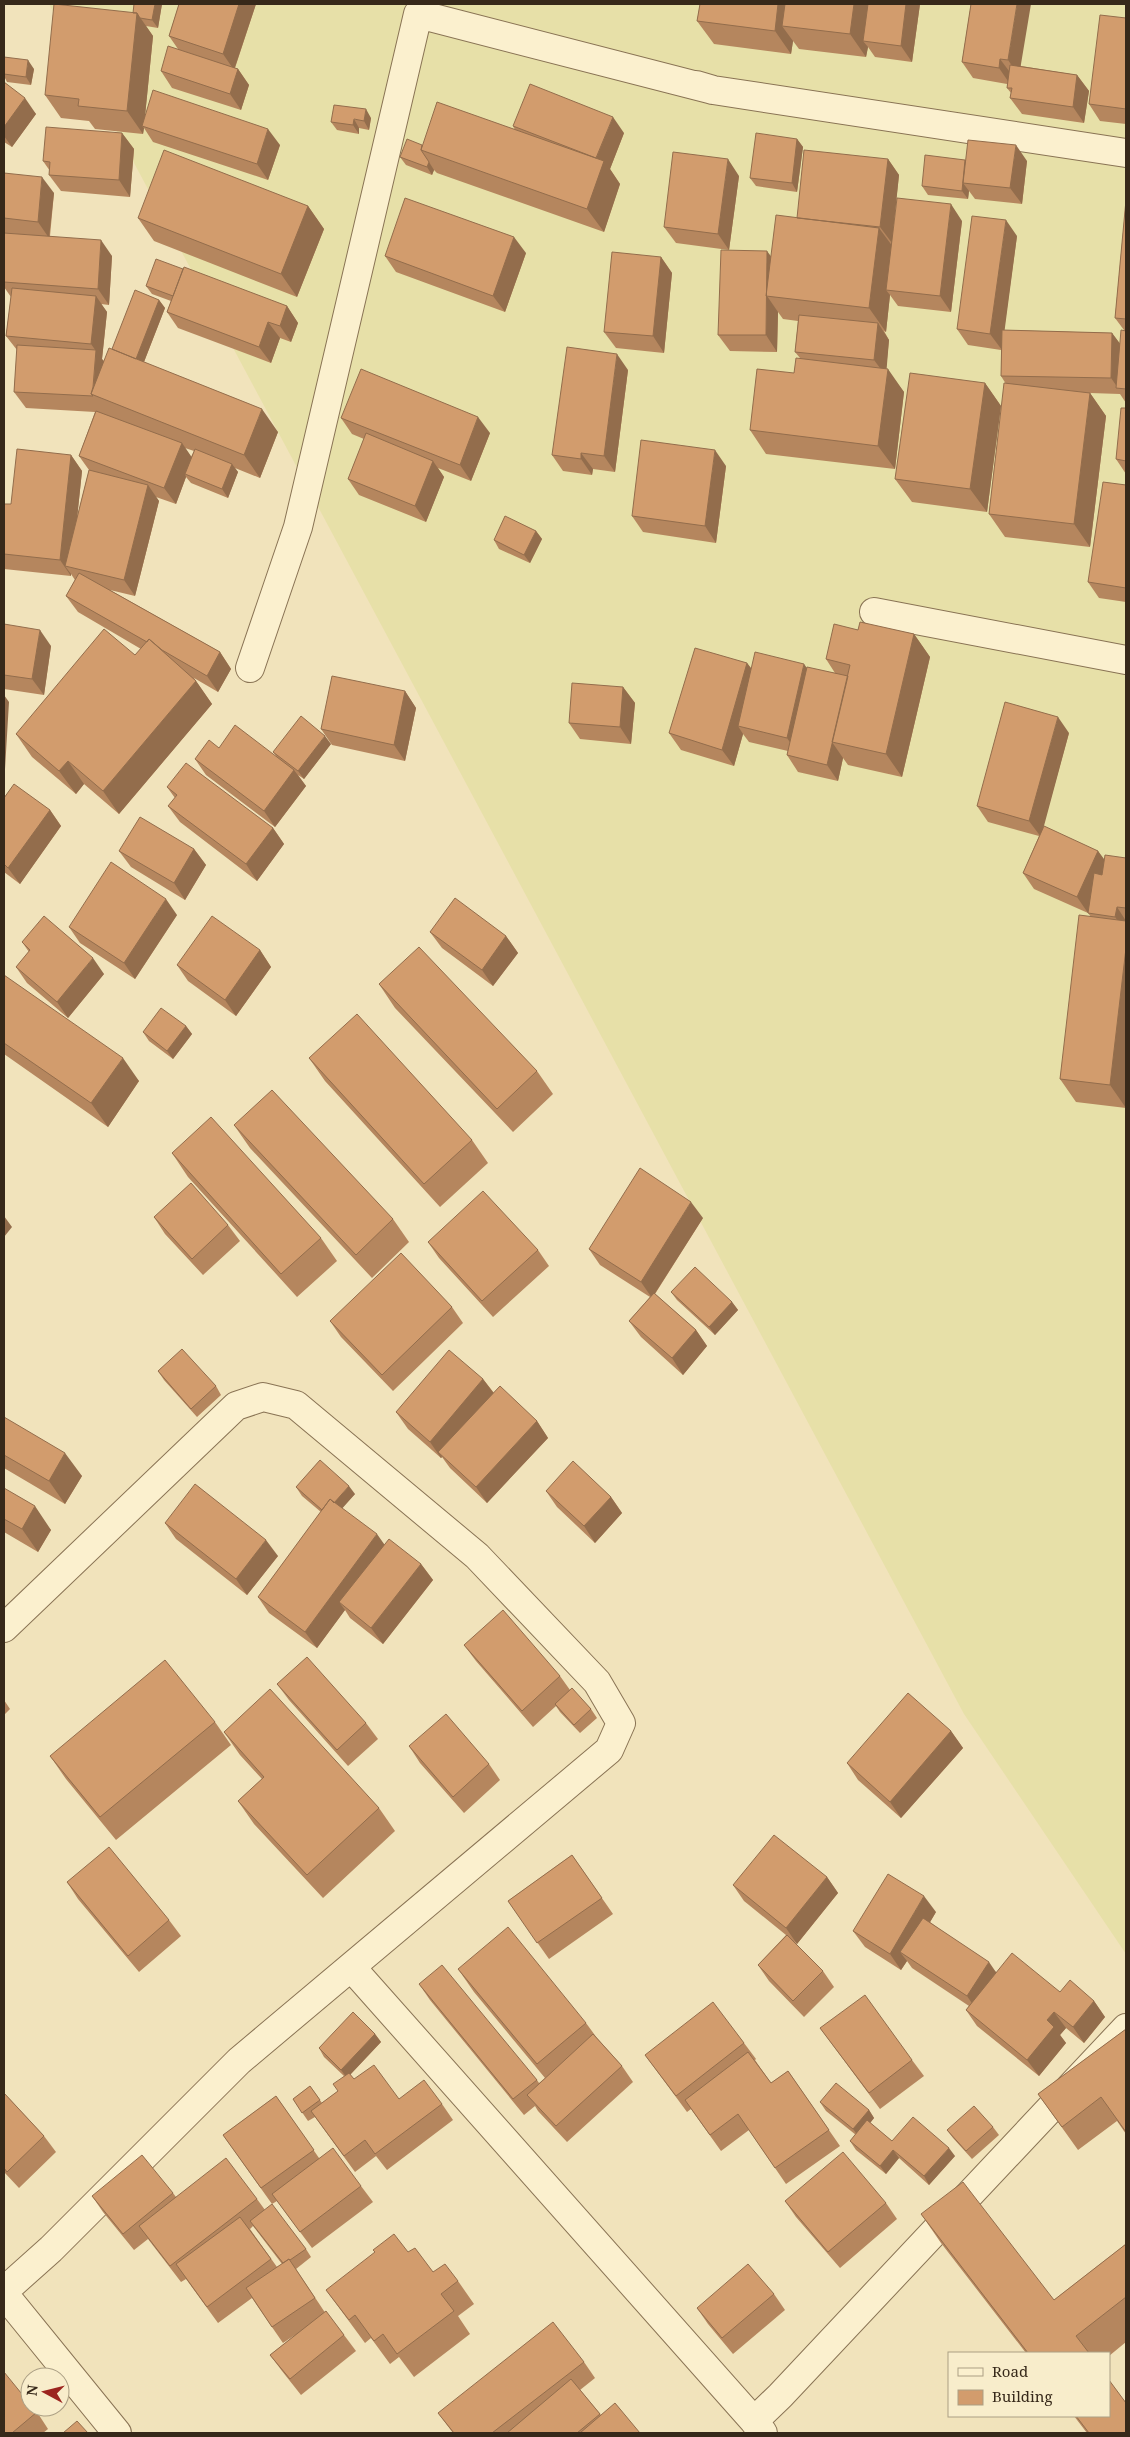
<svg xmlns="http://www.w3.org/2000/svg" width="1130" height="2437" viewBox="0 0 1130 2437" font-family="'Noto Serif',serif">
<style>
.farmland{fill:#e7e0a8}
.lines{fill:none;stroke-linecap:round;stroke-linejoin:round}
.minor-casing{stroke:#897354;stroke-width:30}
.minor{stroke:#fbf0ce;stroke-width:28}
.wall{fill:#b5865e;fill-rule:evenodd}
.shaded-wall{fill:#936d4c}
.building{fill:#d29c6d;stroke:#936d4c}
</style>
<rect width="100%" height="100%" fill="#f1e3bb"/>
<!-- farmland -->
<path class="farmland" d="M49,4H1126V1954L964,1714Z"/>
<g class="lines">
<defs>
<path id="minor" d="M696,85L713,90L1126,153
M874,612L1126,660
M250,668L298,527L418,14L713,90
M4,1628L236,1406L263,1397L296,1405L477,1556L597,1682L621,1723L609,1750L239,2061L51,2249L4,2291
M351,1967L754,2421
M4,2294L117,2433
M763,2433L754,2421L780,2396L1126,2028"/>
</defs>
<!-- minor casing -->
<use href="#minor" class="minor-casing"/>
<!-- minor -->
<use href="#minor" class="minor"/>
</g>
<!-- wall -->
<path class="wall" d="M162,4L158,28L146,26L153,36L145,116L280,145L268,180L153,142L144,128L143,134L95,129L89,121L61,118L45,95L133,13Z
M179,4H256L235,68L238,69L249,85L241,110L172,88L161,71L178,49L169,36Z
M700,4H920L912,62L875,57L868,47L866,57L799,49L793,41L791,54L714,44L697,21Z
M971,4L1021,66L1077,75L1089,91L1084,123L1022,114L1010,98L1011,93L1007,88V84L973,78L962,62Z
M1126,18V124L1100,121L1089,104Z
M4,60L34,69L31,85L7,82L4,76Z
M4,82L36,114L12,147L4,142Z
M371,118L369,130L359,128V134L337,130L331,122Z
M513,126L624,133L610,169L620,184L604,232L437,173L434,170L432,175L406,165L400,157L422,145L515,130Z
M122,133L134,149L130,197L61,191L49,175L50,171L43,161Z
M797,139L803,147L797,192L756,186L750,178Z
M888,159L899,175L893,229L962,221L951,312L898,306L890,295L886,332L884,331L889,340L886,369L904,392L895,469L766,454L750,430L794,373L800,358L795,352L798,321L783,319L778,312L777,352L730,351L718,335L797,218Z
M965,160L1027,161L1022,204L975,199L969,191L968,199L928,195L922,186Z
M4,173L54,193L50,236L112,256L109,305L101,304L107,312L102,359L104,361L112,350L159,300L165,308L144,362L278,432L260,478L235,468L238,472L228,498L191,483L186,477L176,504L156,497L159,501L135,596L110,590L220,652L231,669L218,692L194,678L212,704L119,814L84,784L76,794L32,757L16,734L135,655L141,649L78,612L66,596L75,580L71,574V576L4,569V504H11L71,455L82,471L77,518L89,470L79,456L95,412L26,408L14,392L17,350L6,336L11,297L4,287ZM185,448L194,451L191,457Z
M739,176L729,250L676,243L664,227Z
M1126,200V403L1120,394L1090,393L1106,416L1090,547L1005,537L989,514L1006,384L1001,376V350L968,345L957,329L1017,236L1004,330L1112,333L1120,344L1124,330L1115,318Z
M308,206L324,229L297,297L154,241L138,218Z
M526,253L505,312L396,272L385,256Z
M661,257L672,273L664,353L616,348L604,332Z
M146,286L287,306L298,323L291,342L280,338L271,363L178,328L167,312L171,301L152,294Z
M628,370L615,472L593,469L592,475L563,471L552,455Z
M985,383L1001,406L987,512L912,502L895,479Z
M1126,408V474L1116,459Z
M341,418L490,433L471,481L438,468L444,477L426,522L359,495L348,479L364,439L352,434Z
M726,466L716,543L643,532L632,516Z
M1126,485V602L1099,598L1088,582Z
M536,531L542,539L530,563L499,549L494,540Z
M4,624L51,646L44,695L4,689Z
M858,630L914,634L930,657L902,777L848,765L843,758L838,781L798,772L787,755L788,751L749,742L743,734L734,766L681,750L669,733L747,663L751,668H807L835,673L826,659Z
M623,687L635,703L631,744L580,739L569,723Z
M405,691L416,708L405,761L332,745L321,729Z
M1069,733L1042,830L1098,851L1104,860L1126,858V1108L1076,1102L1060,1079L1091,917L1088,913L1034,889L1023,873L1039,836L988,822L977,806Z
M331,744L304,779L298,775L306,786L275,827L206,775L195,759L219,748L276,756L273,752Z
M167,787L273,828L284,844L257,881L180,822L168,806L175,798Z
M4,798L50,810L61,826L20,884L4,872Z
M194,849L206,865L185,900L131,867L119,851Z
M177,915L135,979L80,943L69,927Z
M430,932L506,936L518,953L493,986L442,948Z
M22,942L104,974L68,1018L27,983L16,967L29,952Z
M260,950L271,967L236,1016L188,981L177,965Z
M4,975L139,1081L108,1127L4,1054Z
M379,984L537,1071L553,1094L513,1132L395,1008Z
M186,1026L192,1034L173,1059L149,1041L143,1032Z
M309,1058L472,1140L488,1163L440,1207L325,1081Z
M234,1125L393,1219L409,1242L372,1278L250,1148Z
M172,1153L321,1238L337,1261L297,1297L188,1177Z
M154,1217L228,1225L240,1241L203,1275L165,1234Z
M703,1218L655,1294L696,1330L707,1346L683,1375L641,1337L629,1321L650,1297L600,1265L589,1249Z
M428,1242L538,1250L549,1266L493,1317L439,1258Z
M671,1292L732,1302L738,1310L715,1335L677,1300Z
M452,1307L463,1323L393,1391L341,1337L330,1321Z
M158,1371L216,1386L221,1395L197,1417L164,1380Z
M483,1379L494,1393L537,1421L548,1438L487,1503L450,1468L442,1457L441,1458L408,1429L396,1412Z
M4,1417L82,1476L65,1504L4,1468Z
M296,1487L355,1494L342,1508L384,1545L421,1564L433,1580L383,1644L350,1618L345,1610L317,1648L269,1613L258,1597L321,1512L302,1496Z
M4,1488L51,1530L38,1552L4,1532Z
M546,1491L611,1497L622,1513L595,1543L557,1507Z
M165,1523L278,1556L247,1595L176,1539Z
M464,1645L560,1676L570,1690L591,1709L597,1718L580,1733L560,1712L556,1706L533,1727L476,1661Z
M277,1684L366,1723L378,1739L348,1766L289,1700Z
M4,1700L10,1709L4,1715Z
M215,1722L231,1745L116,1840L66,1779L50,1756Z
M951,1731L963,1748L901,1818L858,1780L847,1763Z
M224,1732L379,1808L395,1831L323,1898L254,1824L238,1801L262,1779L240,1755Z
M409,1746L489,1764L500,1780L464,1813L420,1763Z
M572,1855L613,1914L549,1959L508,1901Z
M827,1877L838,1893L797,1944L792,1940L823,1971L834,1987L804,2017L769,1981L758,1965L786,1935L744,1901L733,1885Z
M67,1882L169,1920L181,1936L139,1972L78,1899Z
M936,1912L930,1922L996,1972L1060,1992L1094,2001L1105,2017L1084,2043L1066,2028L1060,2035L1066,2043L1039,2076L977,2026L966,2010L969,2006L912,1968L907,1961L901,1970L865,1947L853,1931Z
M458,1969L586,2023L597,2038L622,2066L633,2082L567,2142L538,2111L535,2106L524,2115L430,2000L419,1984L537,2080L539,2083L545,2078L474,1992Z
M820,2028L912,2060L924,2076L880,2109Z
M1126,2029V2134L1117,2121L1078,2150L1038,2094Z
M375,2034L381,2042L350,2075L354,2079L399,2099L442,2104L453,2120L387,2170L376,2156L355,2172L315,2117L308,2121L293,2099L310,2086L322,2103L338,2091L344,2076L324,2057L319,2048Z
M744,2043L756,2059L755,2060L771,2083L788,2071L840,2146L786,2184L749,2130L721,2151L691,2109L687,2112L645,2055Z
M4,2093L44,2136L56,2152L19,2188L4,2172Z
M276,2096L319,2158L361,2186L373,2202L312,2248L277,2201L272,2204L223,2135Z
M820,2102L869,2110L874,2118L870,2123L892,2141L955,2156L929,2185L899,2158L886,2174L856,2150L850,2141L856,2135L826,2111Z
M993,2127L999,2135L972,2159L953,2138L947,2130Z
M173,2193L176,2197L257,2199L265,2210L306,2249L311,2257L296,2269L324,2311L344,2335L356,2351L301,2395L282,2371L270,2355L295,2335L283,2343L252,2298L218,2323L186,2279L181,2282L148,2239L134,2250L103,2212L92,2196ZM253,2226L282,2264L277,2267L250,2229Z
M785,2201L886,2203L897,2219L840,2268L796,2217Z
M921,2214L1054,2300L1126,2244V2342L1109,2356V2353H1026L941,2243Z
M408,2252L433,2272L458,2281L474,2304L458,2316L470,2334L414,2377L399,2357L390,2364L371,2338L365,2343L326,2290Z
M774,2294L785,2310L733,2354L708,2324L697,2308Z
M584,2362L595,2378L580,2390L601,2415L640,2433H453L438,2413Z
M37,2412L48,2429L43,2433H4Z
M1074,2416H1109L1126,2433H1087Z"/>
<!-- shaded-wall -->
<path class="shaded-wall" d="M155,4H162L158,28L152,20Z
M239,4H256L234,70L223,54Z
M778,4H798L782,26L793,41L791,54L775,31Z
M854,4H873L863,41L868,47L866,57L850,34Z
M906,4H920L912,62L901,46Z
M1017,4H1031L1019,76L1008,60Z
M137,13L153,36L144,126H142L144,128L143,134L127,111Z
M1000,59L1012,75L1010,84L999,68Z
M28,60L34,69L31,85L26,77Z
M238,69L249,85L241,110L230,94Z
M1077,75L1089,91L1084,123L1073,107Z
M25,98L36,114L12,147L4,136V127Z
M366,109L371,118L369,130L364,121Z
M613,117L624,133L610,169L620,184L604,232L587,209L596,159Z
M354,119L359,128V134L353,125Z
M268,129L280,145L268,180L257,164Z
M122,133L134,149L130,197L119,180Z
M797,139L803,147L797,192L792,183Z
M1016,145L1027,161L1022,204L1010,188Z
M728,159L739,176L729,250L718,234Z
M888,159L899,175L892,243L880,227Z
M965,160L963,183L969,191L968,199L962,191Z
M429,162L434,170L432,175L427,167Z
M42,177L54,193L49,238L38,222Z
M951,204L962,221L951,312L940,296Z
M308,206L324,229L297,297L281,274Z
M1006,220L1017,236L1002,350L990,334Z
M879,228L896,251L886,290L890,295L886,332L869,308Z
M514,237L526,253L505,312L493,296Z
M101,240L112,256L109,305L98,289Z
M767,251L779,267L767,296Z
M661,257L672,273L664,353L653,336Z
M96,296L107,312L102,359L107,366L93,395L96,351L91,344Z
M767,296L778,312L777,352L766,335Z
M159,300L165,308L142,367L136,359Z
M287,306L298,323L291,342L280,326Z
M268,322L280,338L271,363L259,347Z
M878,323L889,340L886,376L874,360Z
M1112,333L1124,349L1118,388L1111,378Z
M617,354L628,370L615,472L604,456Z
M888,369L904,392L895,469L878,446Z
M985,383L1001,406L987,512L970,489Z
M1090,393L1106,416L1090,547L1074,524Z
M262,409L278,432L260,478L244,455Z
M478,417L490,433L471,481L460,465Z
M182,443L193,459L185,474L186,477L176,504L164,488Z
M715,450L726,466L716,543L705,526Z
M581,453L593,469L592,475L581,459Z
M71,455L82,471L72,567L65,566L71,574V576L60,560Z
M433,461L444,477L426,522L415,506Z
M232,464L238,472L228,498L222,489Z
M148,485L159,501L135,596L124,580Z
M536,531L542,539L530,563L524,555Z
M40,630L51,646L44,695L32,679Z
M914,634L930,657L902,777L886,754Z
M220,652L231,669L218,692L207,676Z
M747,663L759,679L738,726L743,734L734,766L722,750Z
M804,664L816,680L798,754L787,738Z
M196,681L212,704L119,814L103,791Z
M623,687L635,703L631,744L620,727Z
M405,691L416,708L405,761L394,745Z
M4,695L9,702L4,786Z
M1058,717L1069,733L1041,837L1029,821Z
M325,736L331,744L304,779L298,771Z
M832,742L843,758L838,781L827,765Z
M68,761L84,784L76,794L59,771Z
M294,770L306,786L275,827L264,811Z
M50,810L61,826L20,884L8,868Z
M273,828L284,844L257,881L246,864Z
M194,849L206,865L185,900L174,883Z
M1098,851L1110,867L1088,913L1077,897Z
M166,899L177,915L135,979L124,963Z
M1117,907L1126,921V932L1115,917Z
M506,936L518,953L493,986L482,970Z
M1126,948V1108L1110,1085Z
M260,950L271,967L236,1016L225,1000Z
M93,958L104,974L68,1018L57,1002Z
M186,1026L192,1034L173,1059L167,1051Z
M123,1058L139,1081L108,1127L91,1103Z
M691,1202L703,1218L652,1298L641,1282Z
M4,1216L12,1227L4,1237Z
M732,1302L738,1310L715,1335L709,1327Z
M696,1330L707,1346L683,1375L672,1358Z
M483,1379L495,1395L438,1452L442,1457L441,1458L430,1442Z
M537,1421L548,1438L487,1503L476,1487Z
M65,1453L82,1476L65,1504L49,1481Z
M349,1486L355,1494L331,1521L325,1513Z
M611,1497L622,1513L595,1543L584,1526Z
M35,1506L51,1530L38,1552L22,1529Z
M377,1534L389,1551L339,1602L345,1610L317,1648L305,1632Z
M266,1540L278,1556L247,1595L236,1579Z
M421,1564L433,1580L383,1644L371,1628Z
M951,1731L963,1748L901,1818L890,1802Z
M827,1877L838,1893L797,1944L786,1928Z
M924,1896L936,1912L909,1958L900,1952L907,1961L901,1970L890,1954Z
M989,1962L1000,1978L978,2012L967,1996Z
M1094,2001L1105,2017L1084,2043L1073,2027Z
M1054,2012L1066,2028L1060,2035L1066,2043L1039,2076L1027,2060L1047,2020Z
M375,2034L381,2042L347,2078L341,2070Z
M869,2110L874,2118L859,2137L853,2129Z
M949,2148L955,2156L929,2185L924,2176Z
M893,2150L899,2158L886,2174L880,2166Z"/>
<!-- building -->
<path class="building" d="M54,4L137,13L127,111L78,106L79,99L45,95Z
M134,4H155L152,20L140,18L137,13H133Z
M179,4H239L223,54L169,36Z
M700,4H778L775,31L697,21Z
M785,4H854L850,34L782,26Z
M868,4H906L901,46L863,41Z
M971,4H1017L1008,60L1000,59L999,68L962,62Z
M1100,15L1126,18V109L1089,104Z
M168,46L238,69L230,94L161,71Z
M4,57L28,60L26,77L4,74Z
M1010,65L1077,75L1073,107L1010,98L1012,88H1007Z
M4,82L25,98L4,127Z
M530,84L613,117L596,158L513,126Z
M153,90L268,129L257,164L142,126Z
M437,102L604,161L587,209L421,150Z
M334,105L366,109L364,121L354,119L353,125L331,122Z
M46,127L122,133L119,180L49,175L50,162L43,161Z
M756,133L797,139L792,183L750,178Z
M407,139L422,145L421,150L429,162L427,167L400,157Z
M968,140L1016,145L1010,188L963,183Z
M164,150L308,206L281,274L138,218Z
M804,150L888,159L880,227L797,218Z
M673,152L728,159L718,234L664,227Z
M925,155L965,160L962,191L922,186Z
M4,173L42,177L38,222L4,218Z
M405,198L514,237L493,296L385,256Z
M897,198L951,204L940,296L886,290Z
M1126,200V319L1115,318Z
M776,215L879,228L869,308L766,296Z
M972,216L1006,220L990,334L957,329Z
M4,233L101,240L98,289L4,282Z
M721,250L767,251L766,335H718Z
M612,252L661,257L653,336L604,332Z
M156,259L183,269L173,296L146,286Z
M184,267L287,306L280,326L268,322L259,347L167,312Z
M12,288L96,296L91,344L6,336Z
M135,290L159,300L136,359L112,349Z
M799,315L878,323L874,360L795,352Z
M1002,330L1112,333L1111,378L1001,376Z
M1121,330L1126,331V389L1116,388Z
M17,345L96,350L93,387L91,394L93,396L14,392Z
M567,347L617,354L604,456L581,453V459L552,455Z
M109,348L262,409L244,455L91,394Z
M796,358L888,369L878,446L750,430L757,369L794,373Z
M361,369L478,417L460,465L341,418Z
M910,373L985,383L970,489L895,479Z
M1004,383L1090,393L1074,524L989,514Z
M1121,408H1126V461L1116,459Z
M96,411L182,443L164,488L79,456Z
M366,433L433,461L415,506L348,479Z
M641,440L715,450L705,526L632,516Z
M17,449L71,455L60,560L4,554V504H11Z
M195,449L232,464L222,489L185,474Z
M89,470L148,485L124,580L65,566Z
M1103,482L1126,485V588L1088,582Z
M505,516L536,531L524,555L494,540Z
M79,573L220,652L207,676L162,650L149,639L147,642L66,596Z
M860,622L914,634L886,754L832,742L850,665L826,659L834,624L858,630Z
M4,624L40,630L32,679L4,675Z
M104,629L135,655L149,639L196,681L103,791L68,761L59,771L16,734Z
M695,648L747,663L722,750L669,733Z
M755,652L804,664L787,738L738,726Z
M807,667L848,676L827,765L787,755Z
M332,676L405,691L394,745L321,729Z
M572,683L623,687L620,727L569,723Z
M1005,702L1058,717L1029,821L977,806Z
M301,716L325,736L298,771L273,752Z
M235,725L294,770L264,811L195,759L209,740L219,748Z
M186,763L273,828L246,864L168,806L177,795L167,787Z
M14,784L50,810L8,868L4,864V798Z
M140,817L194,849L174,883L119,851Z
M1044,826L1098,851L1077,897L1023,873Z
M1105,855L1126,858V908L1117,907L1115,917L1088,913L1094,873L1102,875Z
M111,862L166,899L124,963L69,927Z
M455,898L506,936L482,970L430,932Z
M1079,915L1126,921V948L1110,1085L1060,1079Z
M44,916L93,958L57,1002L16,967L30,950L22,942Z
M212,916L260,950L225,1000L177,965Z
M419,947L537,1071L497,1109L379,984Z
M4,975L123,1058L91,1103L4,1043Z
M161,1008L186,1026L167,1051L143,1032Z
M357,1014L472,1140L424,1184L309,1058Z
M272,1090L393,1219L356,1255L234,1125Z
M211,1117L321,1238L281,1274L172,1153Z
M640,1168L691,1202L641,1282L589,1249Z
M191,1183L228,1225L192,1259L154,1217Z
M483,1191L538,1250L482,1301L428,1242Z
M401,1253L452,1307L382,1375L330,1321Z
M695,1267L732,1302L709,1327L671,1292Z
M654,1293L696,1330L672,1358L629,1321Z
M182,1349L216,1386L191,1409L158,1371Z
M449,1350L483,1379L430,1442L396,1412Z
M500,1386L537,1421L476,1487L438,1452Z
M4,1417L65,1453L49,1481L4,1455Z
M320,1460L349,1486L334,1503L330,1499L322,1510L296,1487Z
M573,1461L611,1497L584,1526L546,1491Z
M195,1484L266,1540L236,1579L165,1523Z
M4,1488L35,1506L22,1529L4,1519Z
M330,1499L377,1534L305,1632L258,1597Z
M389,1539L421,1564L371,1628L339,1602Z
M503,1610L560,1676L522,1711L464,1645Z
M307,1657L366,1723L337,1750L277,1684Z
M165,1660L215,1722L100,1817L50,1756Z
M572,1688L591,1709L574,1725L555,1704Z
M270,1689L379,1808L307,1875L238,1801L264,1777L224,1732Z
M908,1693L951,1731L890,1802L847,1763Z
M446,1714L489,1764L453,1797L409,1746Z
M774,1835L827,1877L786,1928L733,1885Z
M109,1847L169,1920L128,1956L67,1882Z
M572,1855L602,1898L537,1943L508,1901Z
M888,1874L924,1896L890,1954L853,1931Z
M923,1918L989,1962L967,1996L900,1952Z
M508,1927L586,2023L537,2064L458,1969Z
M787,1935L823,1971L793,2001L758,1965Z
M1012,1953L1060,1992L1070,1980L1094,2001L1073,2027L1054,2012L1047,2020L1054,2027L1027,2060L966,2010Z
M442,1965L537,2080L513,2099L419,1984Z
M865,1995L912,2060L869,2093L820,2028Z
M713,2002L744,2043L676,2096L645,2055Z
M353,2012L375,2034L341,2070L319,2048Z
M1126,2029V2132L1101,2097L1062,2127L1038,2094Z
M593,2034L622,2066L556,2126L527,2095Z
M748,2052L771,2083L788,2071L829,2130L775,2168L738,2114L710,2135L685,2100Z
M374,2065L399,2099L424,2080L442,2104L375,2154L365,2140L344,2156L311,2111L338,2091L333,2084L349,2073L354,2079Z
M836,2083L869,2110L853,2129L820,2102Z
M310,2086L320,2100L302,2113L293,2099Z
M4,2093L44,2136L7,2172L4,2168Z
M276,2096L314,2150L261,2188L223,2135Z
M974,2106L993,2127L966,2151L947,2130Z
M913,2117L949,2148L924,2176L893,2150L880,2166L850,2141L867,2120L892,2141Z
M333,2148L361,2186L300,2232L272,2194Z
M843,2152L886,2203L828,2252L785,2201Z
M142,2155L173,2193L123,2234L92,2196Z
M226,2158L257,2199L170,2266L139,2226Z
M963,2182L1054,2300L1126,2244V2297L1076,2336L1089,2353H1028L921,2214Z
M272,2204L306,2249L290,2260L289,2259L283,2263L250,2221Z
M240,2217L271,2259L207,2307L176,2264Z
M394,2234L408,2252L415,2248L433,2272L445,2264L458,2281L441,2294L454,2311L397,2354L383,2334L374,2341L355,2315L349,2320L326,2290L375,2252L373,2250Z
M289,2259L315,2298L272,2327L246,2288Z
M748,2264L774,2294L722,2338L697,2308Z
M326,2311L344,2335L290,2379L270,2355Z
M553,2322L584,2362L492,2433H454L438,2413Z
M4,2372L30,2404V2407H32L37,2412L12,2433H4Z
M571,2379L600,2414L577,2433H507Z
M1109,2380L1126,2403V2433H1089L1076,2416H1109Z
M615,2403L640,2433H580Z
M77,2421L88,2433H63Z"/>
<!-- border -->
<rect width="1130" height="2437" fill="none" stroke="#37291a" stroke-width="10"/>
<!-- legend -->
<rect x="948" y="2352" width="162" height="65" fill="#f8edcb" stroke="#ab9f84"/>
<rect x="958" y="2368" width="25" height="8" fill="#fbf0ce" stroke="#ab9f84"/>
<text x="992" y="2377" font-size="15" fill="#37291a">Road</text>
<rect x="958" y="2390" width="25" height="15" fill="#d29c6d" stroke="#ab9f84"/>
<text x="992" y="2402" font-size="15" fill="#37291a">Building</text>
<!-- north arrow -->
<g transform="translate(45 2392) rotate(277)"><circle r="24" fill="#f8edcb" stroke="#ab9f84"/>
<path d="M0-4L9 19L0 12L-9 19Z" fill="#9c251f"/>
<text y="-8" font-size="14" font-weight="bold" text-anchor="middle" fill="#37291a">N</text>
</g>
</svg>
